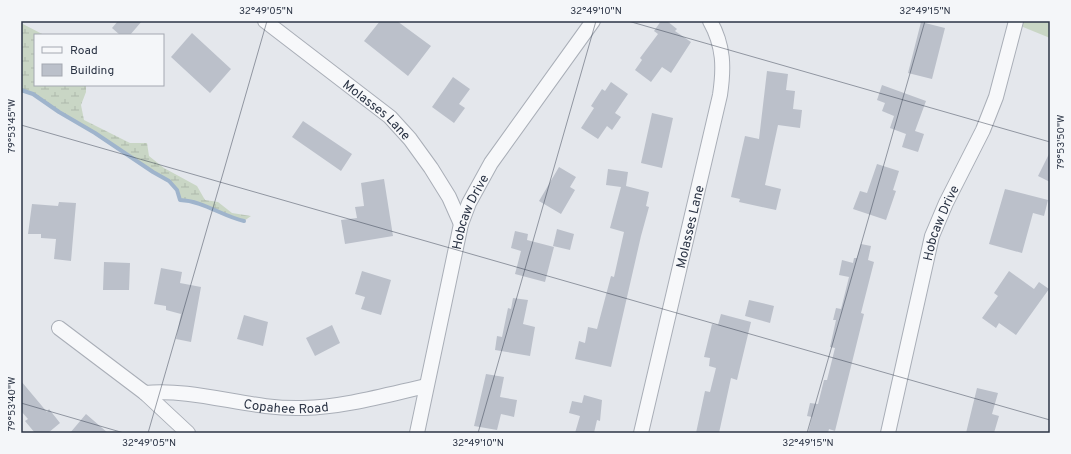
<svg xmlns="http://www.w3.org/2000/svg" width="1071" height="454" viewBox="0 0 1071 454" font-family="Overpass,sans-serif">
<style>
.wetland{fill:url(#wetland-marsh)}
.garden{fill:#c9d6c5}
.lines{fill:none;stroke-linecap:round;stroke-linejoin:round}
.stream{stroke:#9fb4cc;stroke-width:4}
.building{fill:#bbc0ca}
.minor-casing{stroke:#a9aeb7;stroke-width:16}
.minor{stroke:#f7f8fa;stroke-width:14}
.ticks{fill:none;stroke:#2b3445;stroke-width:1;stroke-opacity:0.45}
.labels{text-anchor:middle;stroke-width:4;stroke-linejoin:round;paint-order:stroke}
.street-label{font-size:13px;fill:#2b3445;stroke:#f4f6f9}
.neatline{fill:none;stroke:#2b3445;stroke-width:1.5}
.ticks-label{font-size:10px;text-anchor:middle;fill:#2b3445}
</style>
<defs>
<pattern id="wetland-marsh" width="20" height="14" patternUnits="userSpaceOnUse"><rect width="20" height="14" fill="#c9d6c5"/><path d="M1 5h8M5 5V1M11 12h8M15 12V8" fill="none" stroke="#adb8ab"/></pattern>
</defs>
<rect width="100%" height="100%" fill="#e4e7ec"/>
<!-- wetland -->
<path class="wetland" d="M21,23L44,35H35V85H86V92L81,105L84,120L130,143H147L149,156L164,168L197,186L205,200L218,202L232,213L251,216L244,221C222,216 203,201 180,200L178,193L169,181L153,172L95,133L59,112L33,94L21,90Z"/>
<!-- garden -->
<path class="garden" d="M1023,21H1050V38L1023,27Z"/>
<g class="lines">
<!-- stream -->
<path class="stream" d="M21,90L33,94L59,112L95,133L153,172L169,181L177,190L180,200C203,201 222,216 244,221"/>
</g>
<!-- building -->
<path class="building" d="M118,21H142L130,35H120L112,28Z
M380,21H397L431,46L408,76L364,41Z
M661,21H667L677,29L675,31L691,42L671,73L662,67L651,82L635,70L642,60L640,58L658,34L654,31Z
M921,22L945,28L932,79L908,73Z
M192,33L231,69L210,93L171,57Z
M767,71L788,74L786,90L795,91L793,109L802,110L800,128L778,125L765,185L781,189L776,210L739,202L740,199L731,197L745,136L759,139Z
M453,77L470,89L459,104L465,108L454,123L432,107Z
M611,82L628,94L615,113L621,117L612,130L607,126L598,139L581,128L594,108L591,106L602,89L605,91Z
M882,85L926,101L915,131L924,134L918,152L902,147L906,134L890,128L894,116L882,111L885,103L877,100Z
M652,113L673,118L662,168L641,163Z
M303,121L352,154L341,171L292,137Z
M1050,152V182L1038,176Z
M877,164L899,171L893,190L896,191L886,220L853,209L860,191L867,193Z
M559,167L576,177L570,187L575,190L561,214L539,201Z
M608,169L628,172L626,186L649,192L646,206L649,207L641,236L611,367L575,359L579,341L585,343L588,327L597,329L611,276L614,277L624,232L610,228L621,187L606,185Z
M384,179L393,236L345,244L341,220L357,218L355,207L364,206L361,183Z
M1005,189L1048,200L1044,216L1033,213L1022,253L989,244Z
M59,202L76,203L71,261L54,259L56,239L41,238V234H28L32,204L58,206Z
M557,229L574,234L570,250L553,246Z
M515,231L528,234L527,240L554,247L545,282L515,274L521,251L511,248Z
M861,244L871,246L868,260L874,262L861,313L864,314L835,431L829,429L828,433H808L812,417L807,416L810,403L818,404L824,380H827L835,348L830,347L836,320H833L836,308L841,309L849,277L839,275L842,260L853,263L854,258H857Z
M104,262L130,263L129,290H103Z
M161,268L182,272L180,283L201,287L191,342L176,339L181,314L166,310V306L154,304Z
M362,271L391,280L381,315L361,309L365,297L355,294Z
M1009,271L1034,289L1039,282L1049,289L1016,335L999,323L996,328L982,318L998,296L994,293Z
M513,298L528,300L523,324L535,327L530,356L495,350L497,336L502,337L508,308L511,309Z
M749,300L774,306L770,323L745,316Z
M721,314L751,322L737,380L731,378L719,433H696L705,391L710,392L716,368L709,366L710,358L704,357L712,324L718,325Z
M244,315L268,322L263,346L237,339Z
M332,325L340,343L315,356L306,338Z
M486,374L504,377L500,397L517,400L514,417L501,414L497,430L474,426Z
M21,381L47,412L49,409L60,423L48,433H35L25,421L28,419L21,411Z
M977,388L998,393L992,414L999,416L994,433H966Z
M584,395L602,400L600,421L597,420L594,433H575L580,416L569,413L572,401L582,403Z
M86,414L108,433H70Z"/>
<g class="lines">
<defs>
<g id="minor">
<path id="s1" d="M265,21L390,117L410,139L431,168L449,197L461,224"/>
<path id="s2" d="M59,328L145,393C198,388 250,410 303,408C344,407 386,395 426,386"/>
<path d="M145,393L188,433"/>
<path id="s3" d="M417,433L461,224L469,203L491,163L593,21"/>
<path id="s4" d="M641,433L720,95C724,68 724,46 710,21"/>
<path id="s5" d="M888,433L932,236L946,203L983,130L996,97L1016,21"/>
</g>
</defs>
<!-- minor casing -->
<use href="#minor" class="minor-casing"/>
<!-- minor -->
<use href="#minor" class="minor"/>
</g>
<!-- ticks -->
<path class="ticks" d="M628,21L1050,142M21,125L1050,420M21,403L124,433M148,433L267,21M478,433L596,21M807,433L925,21"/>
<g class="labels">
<!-- street labels -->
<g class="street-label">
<text dy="5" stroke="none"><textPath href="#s1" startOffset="143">Molasses Lane</textPath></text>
<text dy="5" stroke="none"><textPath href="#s3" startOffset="228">Hobcaw Drive</textPath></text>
<text dy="5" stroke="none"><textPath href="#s5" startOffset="217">Hobcaw Drive</textPath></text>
<text dy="5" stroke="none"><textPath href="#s4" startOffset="212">Molasses Lane</textPath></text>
<text dy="5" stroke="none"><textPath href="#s2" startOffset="250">Copahee Road</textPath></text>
</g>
</g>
<!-- border -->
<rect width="1071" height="454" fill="none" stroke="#f4f6f9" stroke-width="44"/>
<!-- legend -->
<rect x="34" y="34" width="130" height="52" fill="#f4f6f9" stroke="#a4a8b1"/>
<rect x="42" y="47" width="20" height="6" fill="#f7f8fa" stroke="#a4a8b1"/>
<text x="70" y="54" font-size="12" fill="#2b3445">Road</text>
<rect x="42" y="64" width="20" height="12" fill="#bbc0ca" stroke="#a4a8b1"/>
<text x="70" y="74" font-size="12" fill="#2b3445">Building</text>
<rect x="22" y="22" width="1027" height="410" class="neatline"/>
<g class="ticks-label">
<text x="266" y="14">32°49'05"N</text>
<text x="596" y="14">32°49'10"N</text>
<text x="925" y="14">32°49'15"N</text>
<text transform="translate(11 126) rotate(-90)" y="4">79°53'45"W</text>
<text transform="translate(1060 142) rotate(-90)" y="4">79°53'50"W</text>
<text transform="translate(11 404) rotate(-90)" y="4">79°53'40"W</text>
<text x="149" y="446">32°49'05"N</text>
<text x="478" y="446">32°49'10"N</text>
<text x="808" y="446">32°49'15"N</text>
</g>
</svg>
